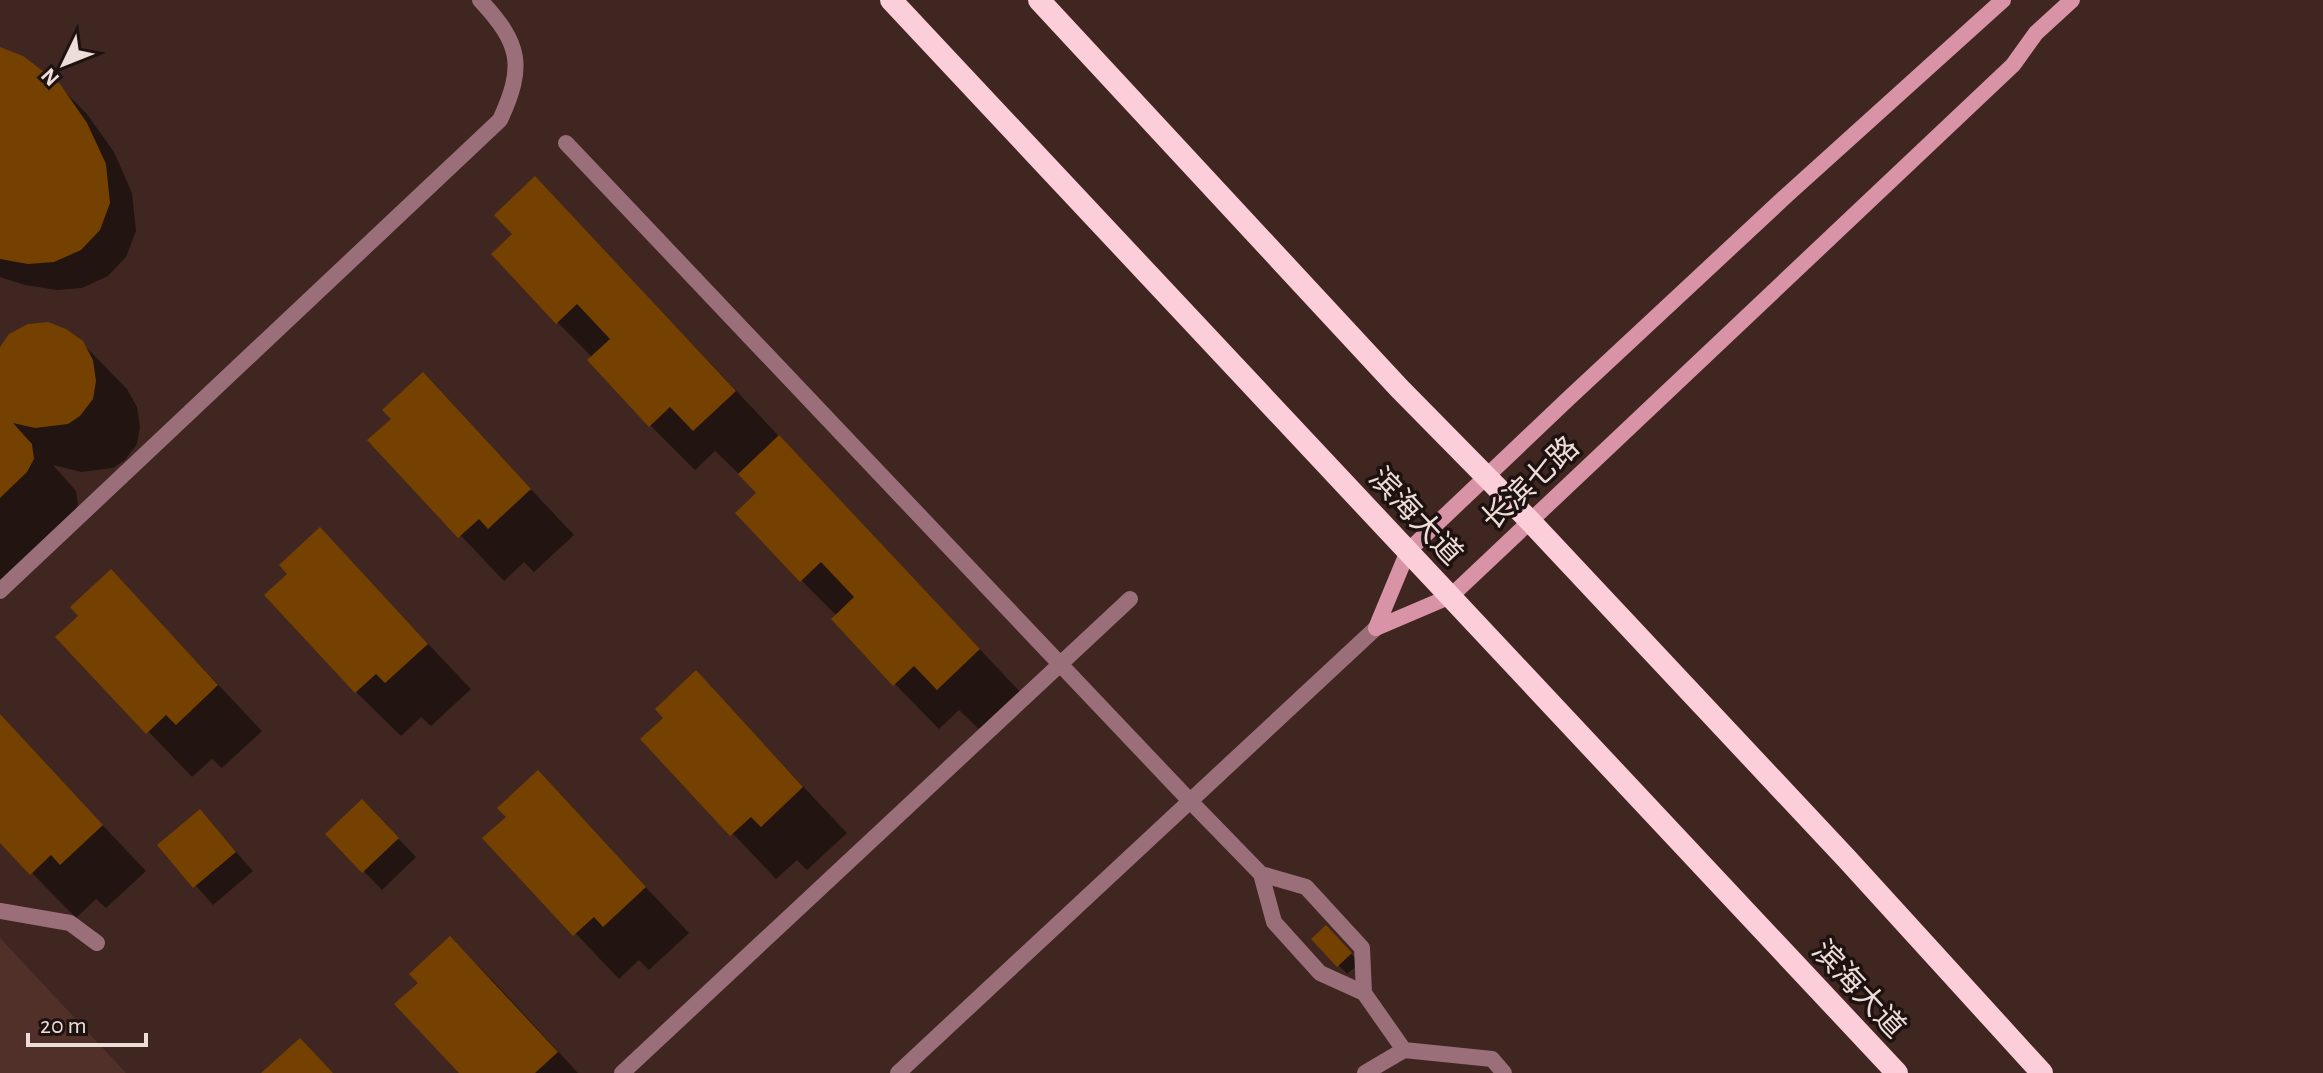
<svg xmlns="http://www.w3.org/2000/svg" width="2323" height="1073" viewBox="0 0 2323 1073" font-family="'Alegreya Sans','Noto Sans SC',sans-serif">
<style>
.built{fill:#513029}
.shadow{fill:#0007}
.building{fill:#754100}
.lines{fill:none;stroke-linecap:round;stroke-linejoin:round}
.service{stroke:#9a6f7a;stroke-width:16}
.minor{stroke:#9a6f7a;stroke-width:16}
.secondary{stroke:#d894a6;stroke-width:16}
.trunk{stroke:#fcceda;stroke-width:22}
.labels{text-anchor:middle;stroke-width:7;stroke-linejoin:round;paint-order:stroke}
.street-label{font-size:30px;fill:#eedcd8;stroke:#1e1210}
</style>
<rect width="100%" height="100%" fill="#402620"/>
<!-- built -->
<path class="built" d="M0,938L126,1073H0Z"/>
<!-- shadow -->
<path class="shadow" d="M0,49L59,86L87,114L114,152L132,193L136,231L126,257L108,276L82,288L57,290L25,285L0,277Z
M579,224L1023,695L983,733L959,710L939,729L895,684L837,616L801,580L759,493L715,451L695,470L650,425L593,358L557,322Z
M82,343L127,389L137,407L140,427L137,444L125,460L113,468L81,472L53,465L76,491L78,505L72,516L0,585V354Z
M423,375L574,535L534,572L524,562L504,581L370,440L393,420Z
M320,530L471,689L431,726L421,717L401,736L356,692Z
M111,571L262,731L222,768L212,759L192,777L58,637L81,616Z
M696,673L847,833L807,870L797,860L776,879L643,739L666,718Z
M0,717L146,871L106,908L96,899L76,918L0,840Z
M538,773L689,933L649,970L639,960L619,979L485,838L508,818Z
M362,801L416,857L382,890L328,834Z
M200,811L253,871L213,905L160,845Z
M1326,928L1360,963L1347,974L1314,939Z
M450,938L495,983L578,1073H461Z"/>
<!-- building -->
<path class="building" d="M0,47L23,56L60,84L87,123L106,164L110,203L100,230L81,250L54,262L28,264L0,259Z
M535,176L736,391L693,431L670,407L649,427L587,360L610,339L577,304L556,324L491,254L512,234L494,215Z
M48,322L66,329L83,341L93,360L96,381L93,399L80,416L68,424L35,428L13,423L32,444L34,459L27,472L0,498V347L9,334L28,324Z
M423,372L531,489L488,529L479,519L458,538L367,440L391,419L382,410Z
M779,435L980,649L937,690L914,666L893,686L831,619L854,597L821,562L800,582L735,513L756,493L738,474Z
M320,527L428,644L385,683L376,674L355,693L264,595L287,574L279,565Z
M111,569L218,685L176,725L166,715L146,734L55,637L78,616L70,607Z
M696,670L803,787L761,827L751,817L730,836L640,739L663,718L655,709Z
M0,714L103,825L60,865L51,855L30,875L0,843Z
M538,770L646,887L603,927L594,917L573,936L482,838L506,817L497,808Z
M362,799L399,838L362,873L325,834Z
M200,809L236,852L193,888L157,845Z
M1326,925L1352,953L1337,967L1311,939Z
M450,936L558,1052L535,1073H459L394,1004L418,983L409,974Z
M300,1038L333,1073H261Z"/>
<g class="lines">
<!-- service -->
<path class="service" d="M1190,801L1261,874
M0,911L70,923L97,943
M1364,993L1362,948L1306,887L1261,874L1274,922L1320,973L1364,993L1404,1050
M1365,1073L1404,1050L1492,1059L1504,1073"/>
<!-- minor -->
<path class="minor" d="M566,143L1190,801
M0,591L500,120C525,66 521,44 480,0
M622,1073L1130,599
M898,1073L1376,628"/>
<!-- secondary -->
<path class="secondary" d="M1376,628L1451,596L2013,65L2036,33L2072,0
M1376,628L1408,551L1569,398L1787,195L2003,0"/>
<!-- trunk -->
<path class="trunk" d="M891,0L1897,1073
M1039,0L1399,388L1530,521L1847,859L2042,1073"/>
</g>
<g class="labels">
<!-- street labels -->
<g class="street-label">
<text transform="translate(1530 483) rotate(-43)" y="10">长滨七路</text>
<text transform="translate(1416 516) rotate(47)" y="10">滨海大道</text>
<text transform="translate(1859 989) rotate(47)" y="10">滨海大道</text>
</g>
</g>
<!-- north arrow -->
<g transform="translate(64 64) rotate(227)" stroke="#1e1210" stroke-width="6" paint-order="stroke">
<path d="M0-6L14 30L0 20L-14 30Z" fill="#eedcd8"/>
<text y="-12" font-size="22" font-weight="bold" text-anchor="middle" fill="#eedcd8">N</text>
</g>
<!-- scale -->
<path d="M28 1033v12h118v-12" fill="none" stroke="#eedcd8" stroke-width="4"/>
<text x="40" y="1033" font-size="24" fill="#eedcd8" stroke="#1e1210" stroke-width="6" paint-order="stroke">20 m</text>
</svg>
